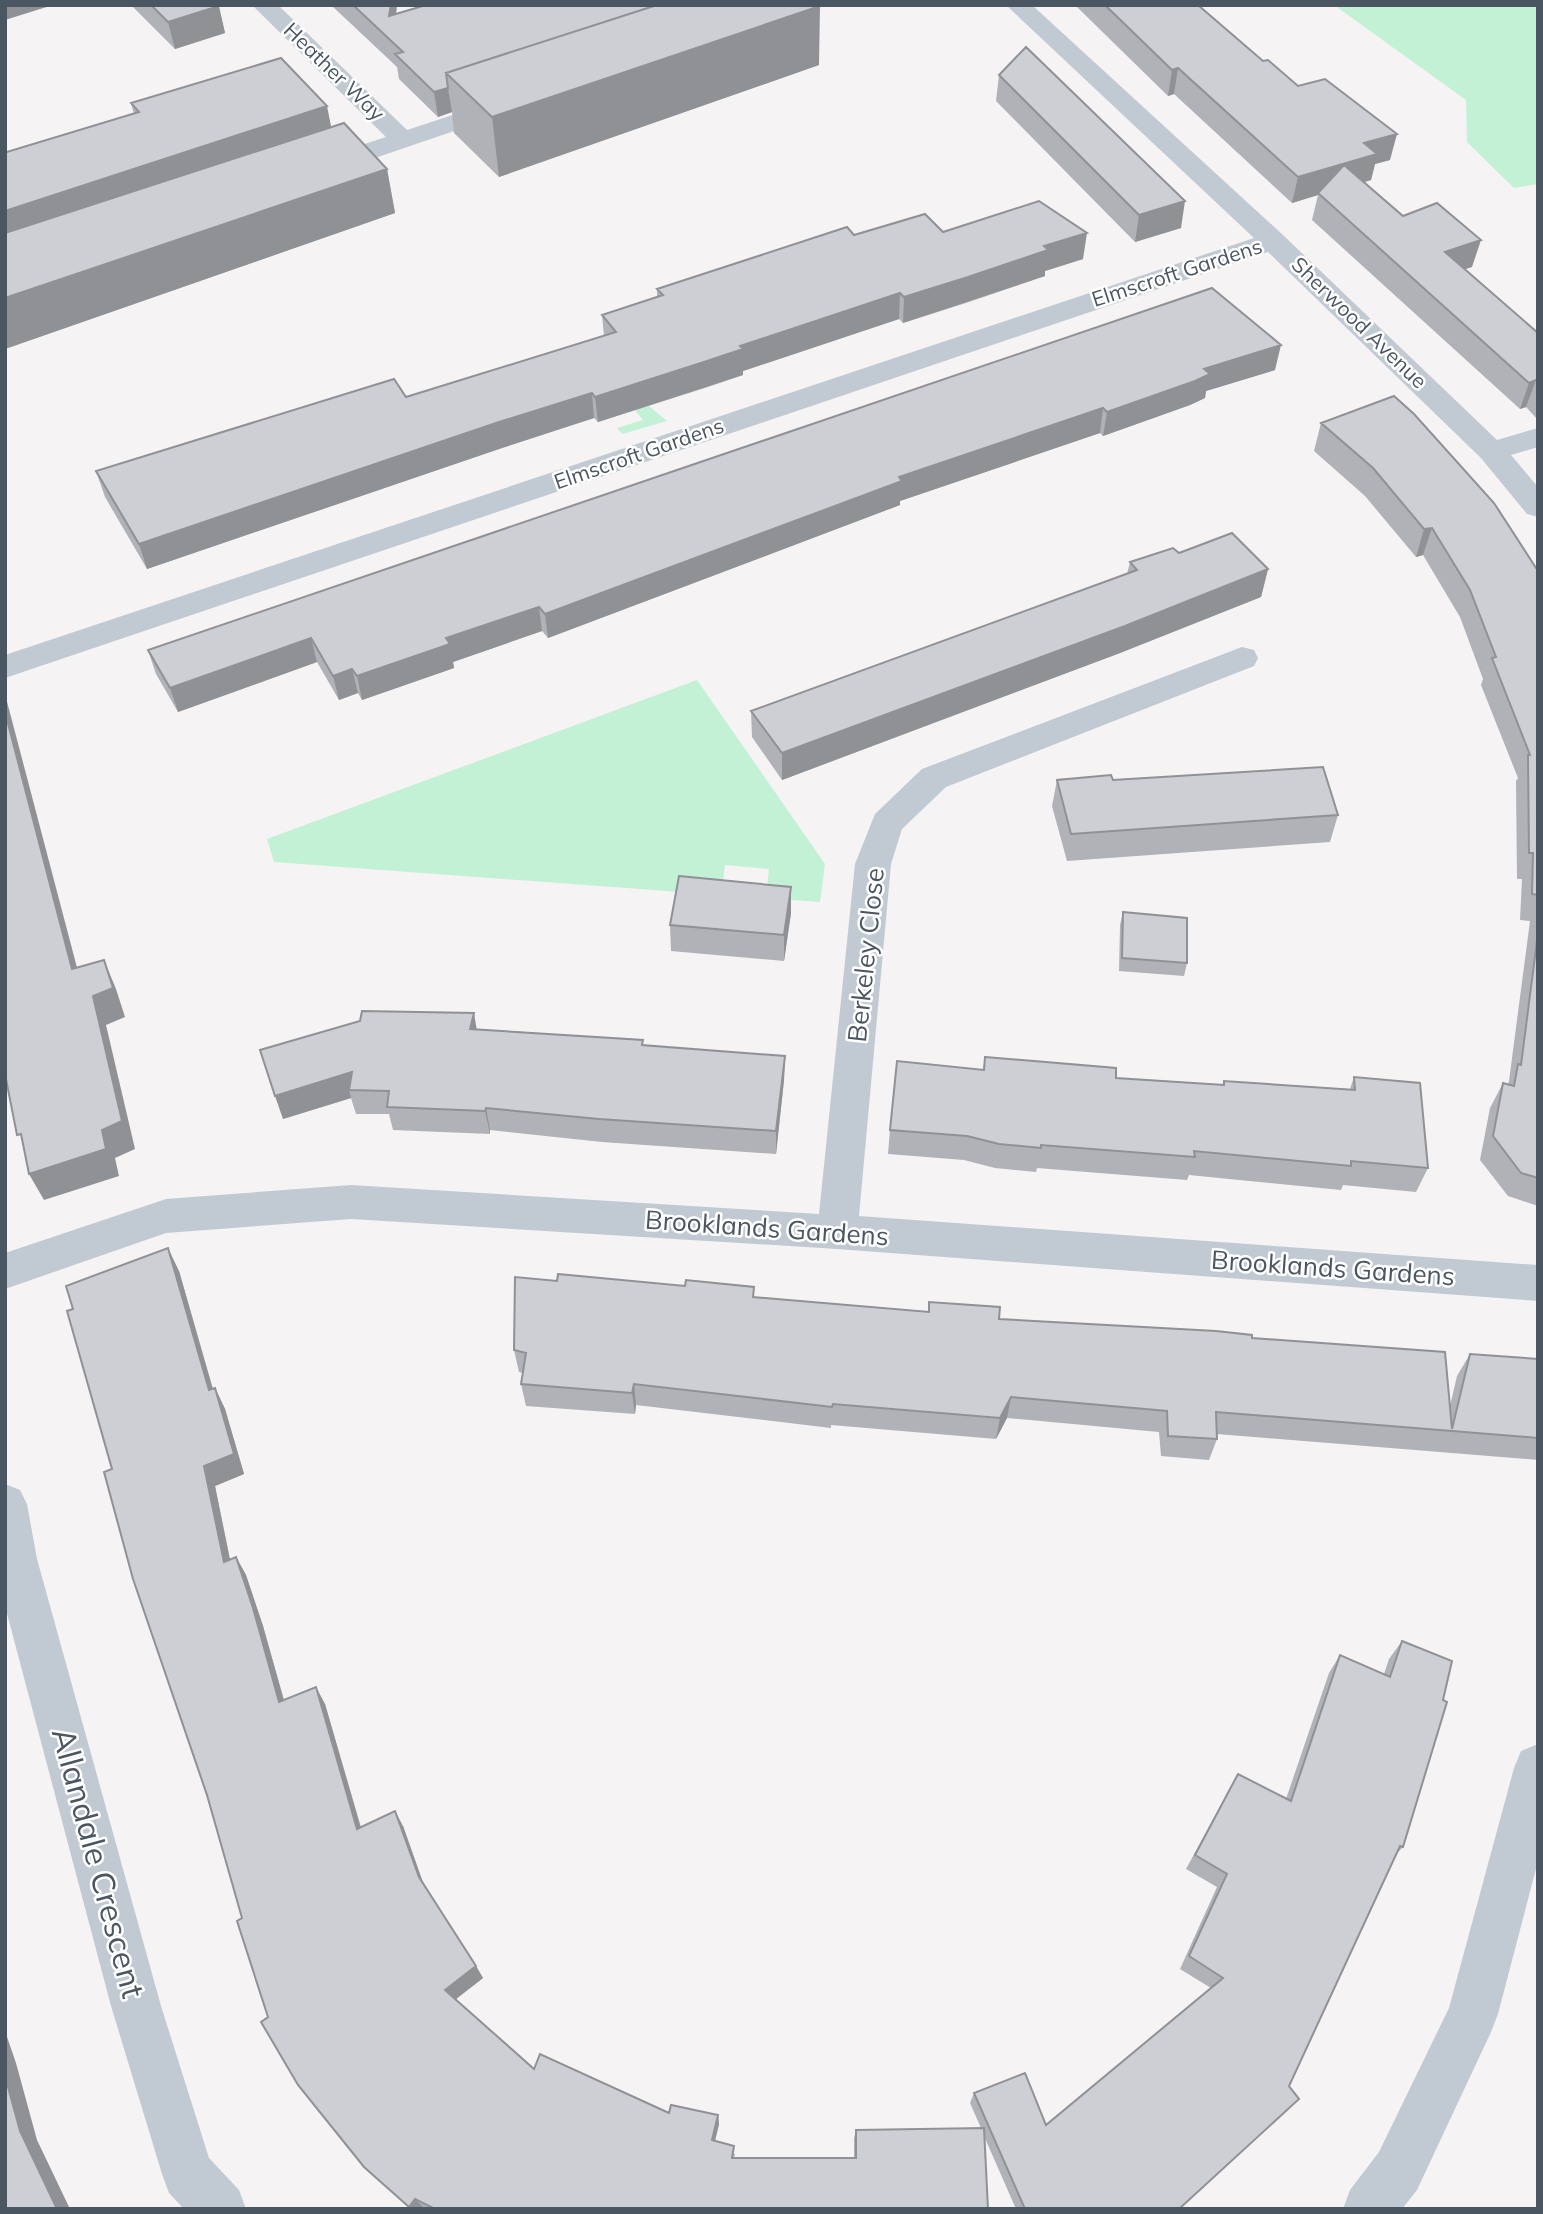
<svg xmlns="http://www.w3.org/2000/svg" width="1543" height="2214" viewBox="0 0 1543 2214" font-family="Mulish,sans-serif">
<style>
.green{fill:#c3f1d5}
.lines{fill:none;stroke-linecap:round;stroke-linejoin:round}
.minor{fill:#c1cad2;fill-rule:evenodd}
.wall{fill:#b0b2b7}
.shaded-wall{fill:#909195}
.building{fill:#cdcfd5;stroke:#909195;stroke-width:2}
.labels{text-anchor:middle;stroke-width:5;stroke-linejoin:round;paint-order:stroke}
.far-street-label{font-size:21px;fill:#4a5661;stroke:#fff}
.street-label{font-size:26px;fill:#4a5661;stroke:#fff}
.near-street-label{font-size:32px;fill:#4a5661;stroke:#fff}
</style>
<rect width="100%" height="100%" fill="#f5f3f3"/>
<!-- green -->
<path class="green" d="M1334,5H1538V184L1514,188L1467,142L1466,100Z
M649,406L667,421L622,434L617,428L643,420L635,410Z
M697,680L825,864L820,902L766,898L769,869L725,865L721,895L274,862L267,839Z"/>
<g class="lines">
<!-- minor -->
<path class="minor" d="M252,5H278L407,130L501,99L510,102L514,107L510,112L328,174L319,176L310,174L306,168L310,162L386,137Z
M1006,5H1032L1283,235L1497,440L1538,428V447L1511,455L1538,487V517L1527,514L1481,458L1268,252L5,678V655L1254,238Z
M1242,647L1254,650L1258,658L1254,666L946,787L902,829L891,864L859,1216L1538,1265V1301L837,1249L351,1219L166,1233L5,1289V1253L166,1199L351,1185L819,1214L855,864L875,814L922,769Z
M5,1484L20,1490L27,1504L37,1559L161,2006L209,2158L239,2190L246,2209H184L169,2193L162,2174L111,2006L5,1606Z
M1538,1744V1861L1498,2014L1491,2032L1417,2190L1402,2209H1343L1350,2190L1379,2152L1449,2008L1514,1768L1521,1751Z"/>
</g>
<!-- wall -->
<path class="wall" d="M131,5H218L225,33L175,49Z
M331,5H397L396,14L819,65L499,177L454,133L452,112L438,117L399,79L397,67Z
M1075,5H1198L1263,61L1298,86L1390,160L1375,164L1371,180L1364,182L1403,216L1472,267L1465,269L1538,333V420L1526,407L1520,409L1312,220L1318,195L1292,203L1174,94L1168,96Z
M999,75L1181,228L1135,242L996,101Z
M131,103L331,127L387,169L395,213L5,349L7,152L134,114Z
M943,232L1083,259L1045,271V276L966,303L903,323L899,319L743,371V375L708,387L598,422L594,418L502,448L147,569L105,497L96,471L406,397L604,336L602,315L657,297V289L854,235Z
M1212,288L1275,370L1206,391L1205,398L1190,405L1103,436L1100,433L900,501V505L548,638L542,631L453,662L454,668L362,700L358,693L339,700L317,662L178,712L156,674L148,650Z
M1321,423L1538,571V1206L1508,1196L1480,1160L1490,1108L1503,1083L1508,1084L1509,1081L1530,921L1520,920L1522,879H1517L1516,781L1518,778L1481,685L1483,679L1460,617L1423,555L1416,557L1365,496L1314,451Z
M1179,553L1268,569L1261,597L1120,653L782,780L752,737L751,711L1127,574L1130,562Z
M1057,780H1113L1338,815L1330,842L1067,861L1052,806Z
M791,887V913L784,961L671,951L670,925Z
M1123,912L1187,963L1184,976L1119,971L1120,925Z
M477,1029L643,1040V1045L785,1056L784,1080L776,1154L602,1142L490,1130V1134L393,1130L389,1114H356L351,1098L283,1119Z
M985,1057L1116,1078L1222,1085L1224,1081L1350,1089L1354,1077L1428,1168L1416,1192L1343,1185L1341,1190L1189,1175L1187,1180L1037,1168L1036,1172L995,1168L964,1160L888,1154L890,1130L983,1070Z
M179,1271L213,1389L215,1388L225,1409L244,1474L215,1486L230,1559L236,1557L246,1575L263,1626L284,1700L325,1704L361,1827L403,1826L424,1886L476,1966L483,1978L455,2000L534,2069L669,2113L718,2115L719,2124L715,2141L735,2154L734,2158H854V2138L856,2130L981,2128L970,2103L974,2093L1046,2125L1211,1988L1180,1969L1217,1887L1186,1869L1229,1790L1238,1774L1286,1799L1329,1673L1340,1655L1384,1674L1389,1659L1402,1641L1403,1847L1396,1854L1179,2209H1016L984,2136L988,2209H427L423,2207L421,2209L268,2017L242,1918L112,1469L73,1309Z
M557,1281L685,1286L755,1298L928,1312L929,1302L999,1319L1252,1338L1450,1406L1457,1376L1470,1354L1538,1359V1460L1217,1434V1439L1209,1460L1161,1456L1159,1432L1007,1418L996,1439L831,1425V1428L636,1405L635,1414L526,1406L521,1384L523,1373L519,1372L514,1350Z"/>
<!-- shaded-wall -->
<path class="shaded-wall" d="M5,5H53L5,20Z
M391,5H397L393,41L389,16Z
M806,5H820L819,65L499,177L492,117Z
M219,6L225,33L175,49L168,22Z
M1178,68L1174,94L1168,96L1172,70Z
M448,88L452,112L438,117L434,92Z
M327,106L336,151L5,261V211Z
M1397,134L1390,160L1375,164L1371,180L1320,195L1318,193V195L1292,203L1298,177L1364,143Z
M387,169L395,213L5,349V298Z
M1185,201L1181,228L1135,242L1139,215Z
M1087,233L1083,259L1045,271V276L903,323L904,297L1044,246Z
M1481,240L1472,267L1437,278L1445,252Z
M900,293L899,319L743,371V375L598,422L595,397L740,346Z
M1281,345L1275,370L1206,391L1205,398L1190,405L1103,436L1107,412L1204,369Z
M1536,380L1526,407L1520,409L1529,383Z
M592,393L594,418L502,448L147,569L139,544L499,422Z
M1103,408L1100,433L900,501V505L548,638L545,614L899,477Z
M1432,528L1423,555L1416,557L1424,529Z
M1268,569L1261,597L1120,653L782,780V753Z
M539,607L542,631L453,662L454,668L362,700L357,676L446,638Z
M311,638L317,662L178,712L170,688Z
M352,669L358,693L339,700L333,676Z
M5,694L85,998L72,969L5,712Z
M791,887V913L784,961V935Z
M104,960L116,989L125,1017L106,1025L135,1149L115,1158L119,1176L44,1200L29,1174L102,1130L93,996Z
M474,1013L478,1037L470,1029Z
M785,1056L784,1080L776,1154V1131Z
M352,1072L349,1090L351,1098L283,1119L275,1096Z
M486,1108L490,1130V1134L485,1111Z
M168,1248L179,1271L219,1411L209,1390Z
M634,1384L636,1405L635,1414L632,1393Z
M215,1388L225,1409L244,1474L215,1486L234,1580L224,1562L204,1466Z
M1011,1397L1007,1418L996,1439L1000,1418Z
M236,1557L246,1575L263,1626L289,1719L279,1702Z
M316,1687L325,1704L365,1843L357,1829Z
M395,1811L403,1826L426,1891L419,1877Z
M476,1966L483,1978L452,2002L445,1990Z
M5,2031L16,2063L37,2140L70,2209H57L20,2131L5,2076Z
M718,2115L719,2124L713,2149L712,2140Z
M415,2199L423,2207L421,2209H411L409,2207Z"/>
<!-- building -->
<path class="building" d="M151,5H218L219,6L168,22Z
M353,5H391L389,16L426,5H657L446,73L448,88L434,92L395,54L403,52Z
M657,5H819L820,6L492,117L446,73Z
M1105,5H1198L1263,61L1268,60L1298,86L1325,79L1397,134L1364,143L1377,154L1298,177L1178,68L1172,70Z
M1026,47L1185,201L1139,215L999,75Z
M281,58L327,106L5,211V151L7,152L139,112L131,103Z
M344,123L387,169L5,298V233Z
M1344,165L1403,216L1437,203L1481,240L1445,252L1538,333V382L1536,380L1529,383L1318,193Z
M1039,201L1087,233L1044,246L1048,250L968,277L904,297L900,293L740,346L743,349L707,361L595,397L592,393L499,422L139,544L96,471L394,379L406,397L616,332L602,315L663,295L657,289L847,227L854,235L925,214L943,232Z
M1212,288L1281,345L1204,369L1210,374L1195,381L1107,412L1103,408L899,477L902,481L545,614L539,607L446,638L450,644L357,676L352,669L333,676L311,638L170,688L148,650Z
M1394,396L1414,414L1494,503L1538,571V895L1532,894L1533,853H1529L1528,755H1530L1492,658L1496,657L1470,590L1432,528L1424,529L1373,468L1321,423Z
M1232,533L1268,569L1125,626L782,753L751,711L1137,570L1130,562L1173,548L1179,553Z
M5,712L72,969L104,960L113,988L93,996L122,1121L102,1130L106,1149L29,1174L21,1134L17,1135L5,1074Z
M1323,767L1338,815L1071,834L1057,780L1111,775L1113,780Z
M679,876L791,887L784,935L670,925Z
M1123,912L1187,918V963L1122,958Z
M1538,933V1178L1521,1173L1493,1136L1503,1083L1514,1086L1518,1064L1521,1065Z
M362,1011L474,1013L470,1029L643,1040L642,1045L785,1056L776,1131L599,1119L486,1108L485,1111L387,1107L389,1091L349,1090L352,1072L275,1096L260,1050L360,1021Z
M985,1057L1116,1068V1078L1224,1085V1081L1355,1090L1354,1077L1420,1083L1428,1168L1351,1161V1166L1194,1151L1195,1157L1041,1145V1148L999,1144L967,1136L890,1130L897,1061L984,1070Z
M168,1248L209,1390L215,1388L234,1454L204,1466L224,1562L236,1557L253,1608L279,1702L316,1687L357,1829L395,1811L419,1877L476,1966L445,1990L534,2069L540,2054L669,2113L671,2105L718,2115L712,2140L734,2146L732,2158H856V2130L984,2128L988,2209H435L415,2199L409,2207L364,2167L298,2085L261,2022L268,2017L237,1921L242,1918L207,1795L133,1579L104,1472L112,1469L67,1311L73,1309L66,1286Z
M558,1274L685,1286L686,1280L754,1287L753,1297L929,1312V1302L1000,1307L999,1319L1216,1331L1252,1335V1338L1445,1352L1452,1429L1470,1354L1538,1359V1438L1216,1412L1217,1439L1168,1436L1167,1411L1011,1397L1000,1418L833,1404L832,1407L634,1384L632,1393L521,1384L526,1353L514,1350L515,1277L557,1281Z
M1402,1641L1452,1661L1443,1700L1447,1702L1403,1847L1400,1846L1289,2086L1299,2099L1179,2209H1025L974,2093L1025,2073L1046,2125L1223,1978L1189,1956L1227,1874L1195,1855L1238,1774L1291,1801L1340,1655L1390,1677Z
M5,2076L20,2131L57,2209H5Z"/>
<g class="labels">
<!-- far-street labels -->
<g class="far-street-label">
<text transform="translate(334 72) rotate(44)" y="7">Heather Way</text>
<text transform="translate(1177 273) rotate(-18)" y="7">Elmscroft Gardens</text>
<text transform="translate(1359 323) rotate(44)" y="7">Sherwood Avenue</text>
<text transform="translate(639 454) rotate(-19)" y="7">Elmscroft Gardens</text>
</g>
<!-- street labels -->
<g class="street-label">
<text transform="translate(866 955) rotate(-84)" y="9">Berkeley Close</text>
<text transform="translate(767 1228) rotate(4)" y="9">Brooklands Gardens</text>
<text transform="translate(1333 1268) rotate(4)" y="9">Brooklands Gardens</text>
</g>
<!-- near-street labels -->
<g class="near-street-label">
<text transform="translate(98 1863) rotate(75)" y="11">Allandale Crescent</text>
</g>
</g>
<!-- border -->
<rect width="1543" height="2214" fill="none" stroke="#4a5661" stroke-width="14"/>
</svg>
